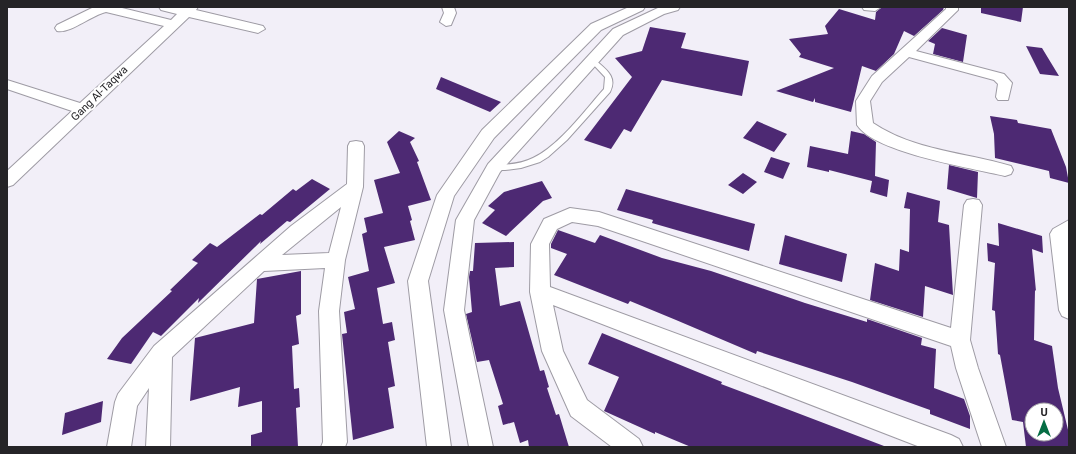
<svg xmlns="http://www.w3.org/2000/svg" width="1076" height="454" viewBox="0 0 1076 454" font-family="Roboto,sans-serif">
<style>
.building{fill:#4d2973;fill-rule:evenodd}
.lines{fill:none;stroke-linecap:round;stroke-linejoin:round}
.service-casing{stroke:#9e9ba4;stroke-width:2}
.minor-casing{stroke:#9e9ba4;stroke-width:2}
.service{fill:#fff;fill-rule:evenodd}
.minor{fill:#fff;fill-rule:evenodd}
.labels{text-anchor:middle;stroke-width:4;stroke-linejoin:round;paint-order:stroke}
.street-label{font-size:11px;fill:#252427;stroke:#fff}
</style>
<rect width="100%" height="100%" fill="#f2eff8"/>
<!-- building -->
<path class="building" d="M882,7H944L943,10L914,36L904,31L894,54L876,71L862,66L851,112L815,102V98L813,102L776,91L834,68L799,57L801,54L789,39L828,34L825,26L839,9L875,20L876,12Z
M981,7H1023L1021,22L981,13Z
M650,27L686,33L681,48L749,61L742,96L662,80L631,132L624,129L611,149L584,140L632,77L615,58L642,51Z
M942,28L967,35L963,62L933,54L935,44L928,41Z
M1026,46L1042,48L1059,76L1040,74Z
M441,77L501,102L490,112L436,89Z
M990,116L1017,120L1018,123L1051,129L1066,167L1069,183L1050,178L1049,171L995,158L994,134Z
M757,121L787,134L774,152L743,138Z
M399,131L415,138L410,142L419,161L417,162L431,200L408,206L412,220L410,221L415,240L384,247L395,283L377,288L383,324L392,322L395,340L388,342L395,386L388,388L394,428L353,440L342,334L347,333L344,312L355,309L348,277L369,271L362,234L367,232L364,218L383,213L374,180L400,173L387,142Z
M851,131L864,134L876,142L875,176L889,180L887,197L870,192L872,181L829,170V172L807,167L810,146L848,154Z
M771,157L790,163L783,179L764,172Z
M949,165L978,172L977,198L947,189Z
M743,173L757,182L743,194L728,185Z
M312,179L330,189L290,222L287,221L260,244L261,241L198,303L199,298L161,336L153,332L131,364L107,359L122,338L172,291L170,290L198,263L192,260L210,243L217,247L260,214L262,215L293,189L296,191Z
M542,181L552,198L543,201L506,236L482,223L495,210L488,206L504,192Z
M626,189L755,224L749,251L652,223L653,220L617,210Z
M907,192L940,201L938,222L949,225L953,295L925,286L923,317L870,300L875,263L899,271L900,249L909,252L910,209L904,208Z
M998,223L1042,236L1043,253L1032,249L1036,291L1035,290L1034,340L1052,346L1058,388L1069,434V447H1026L1023,422L1012,420L1000,355L998,354L995,311L992,310L995,263L988,261L987,243L999,246ZM1032,410H1056V434H1032Z
M558,230L595,243L600,235L662,258L711,271L805,303L867,322V319L922,338L921,345L936,349L934,388L964,399L970,416V429L930,414V410L852,382L757,351L756,354L676,320L630,301L628,304L554,275L567,254L551,248V244Z
M785,235L847,254L842,282L779,264Z
M514,242V267L495,268L500,306L520,301L540,371L544,370L549,387L547,388L556,415L559,414L569,447H529L528,440L520,443L514,422L503,425L498,406L503,404L489,360L477,362L466,314L472,312L469,277L470,271H473L475,243Z
M301,271V314L296,316L299,344L292,346L294,389L299,388L300,407L296,408L298,447H251V435L262,432V401L238,407L240,387L190,401L195,338L254,323L257,279Z
M602,333L722,382L721,384L884,446V447H691L655,432V434L604,411L619,377L588,364Z
M103,401L101,422L62,435L65,413Z"/>
<g class="lines">
<defs>
<path id="service" d="M592,58L594,59C605,69 618,76 610,92L567,140L548,157L540,162L521,168L505,170H491L490,168L491,166L494,165C507,165 521,164 533,158C559,146 585,110 604,89L605,77L589,60Z"/>
<path id="minor" d="M94,7H118L171,20L177,14L161,10L159,7H198L196,10L263,26L265,29L258,33L189,17L13,185L7,187V171L72,111L7,89V80L80,103L164,26L106,12C92,15 70,34 57,31L55,28L57,25Z
M442,7H454L456,13L451,25L446,26L440,22L444,13Z
M629,7H645L643,10L601,30L494,138L454,196L428,281L451,447H427L408,281L437,195L482,130L591,24Z
M660,7H680L678,10L664,14L623,35L500,172L474,220L464,310L493,447H469L444,310L456,220L488,164L613,29Z
M862,7H881L875,11L864,10Z
M946,7H958V10L916,51L1004,74L1012,83L1008,100H998L996,97L998,84L994,80L909,57L882,82L870,101L873,123C915,151 964,152 1011,166L1013,170L1011,174L1005,176C972,168 875,153 857,125L856,101L872,76L946,9Z
M356,141L362,142L364,146L363,187L345,260L339,311L347,442L345,447H321L323,442L319,311L325,268L264,271L172,357L170,447H146L149,388L137,406L131,447H107L115,402L118,394L154,346L291,226L347,184L348,146L350,142ZM341,207L329,253L282,255Z
M973,199L979,200L982,205L970,340L978,368L1006,447H982L956,368L951,346L598,226L572,222L557,229L549,244L550,287L951,435L959,439L963,447H920L553,305L563,351L587,400L639,439L643,447H612L571,416L542,351L530,292L531,244L544,219L570,208L599,212L951,328L964,205L967,200Z
M1069,220V319L1062,316L1059,310L1050,234L1053,229Z"/>
</defs>
<!-- service casing -->
<use href="#service" class="service-casing"/>
<!-- minor casing -->
<use href="#minor" class="minor-casing"/>
<!-- service -->
<use href="#service" class="service"/>
<!-- minor -->
<use href="#minor" class="minor"/>
</g>
<g class="labels">
<!-- street labels -->
<g class="street-label">
<text transform="translate(99 93) rotate(-44)" y="4">Gang Al-Taqwa</text>
</g>
</g>
<!-- border -->
<rect width="1076" height="454" fill="none" stroke="#252427" stroke-width="16"/>
<!-- north arrow -->
<g transform="translate(1044 422)"><circle r="19" fill="#ffffff" stroke="#a8a7a9"/>
<path d="M0-3L7 15L0 10L-7 15Z" fill="#056d44"/>
<text y="-6" font-size="11" font-weight="bold" text-anchor="middle" fill="#252427">U</text>
</g>
</svg>
